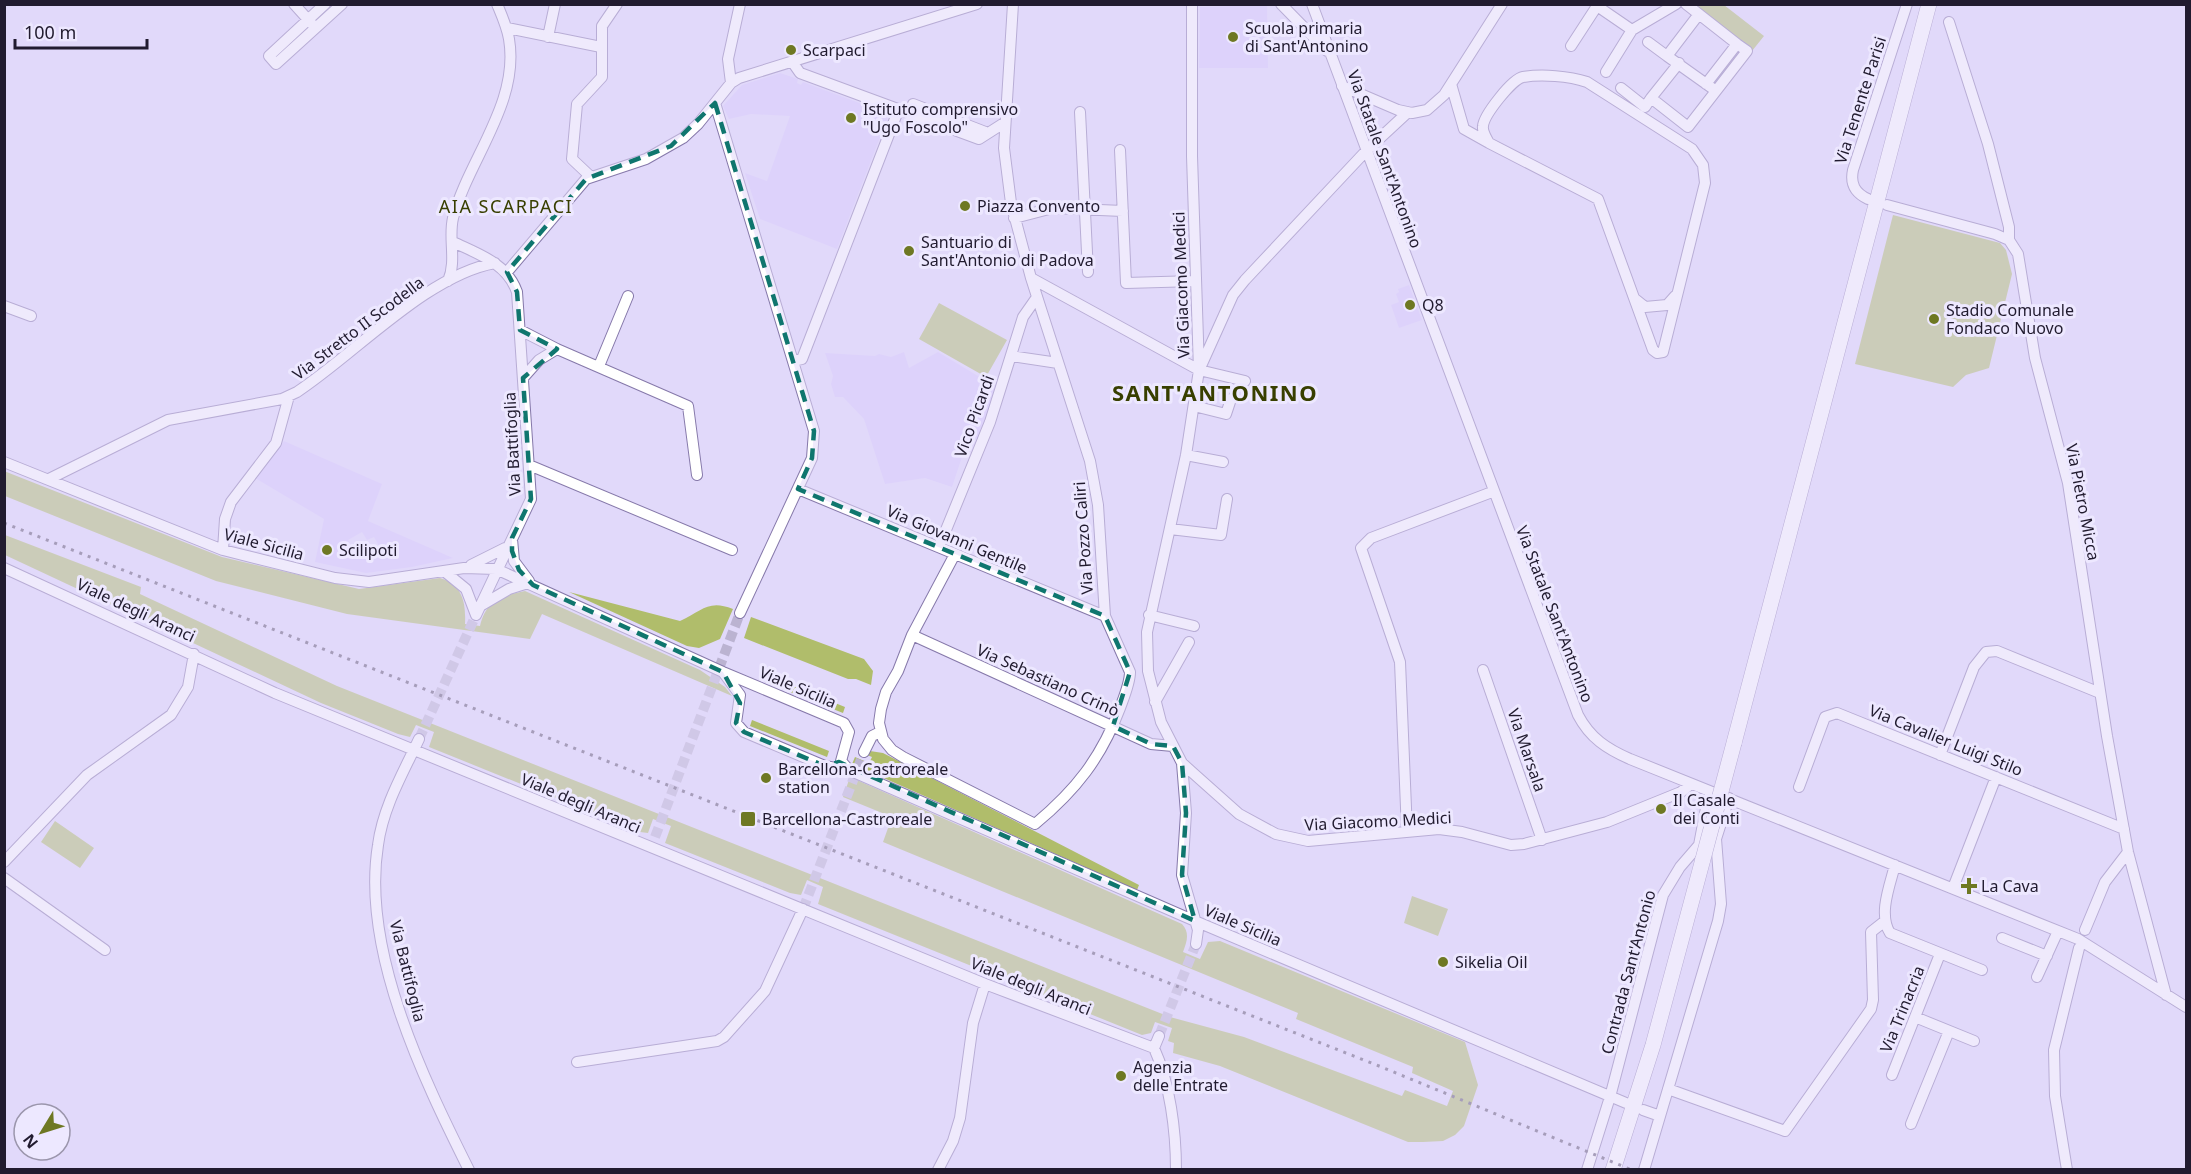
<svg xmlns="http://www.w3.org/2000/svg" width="2191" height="1174" viewBox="0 0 2191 1174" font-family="'Noto Sans',sans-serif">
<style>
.built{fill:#d7cbfd;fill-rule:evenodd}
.green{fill:#b0bd6b}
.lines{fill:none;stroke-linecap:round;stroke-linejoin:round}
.minor-tunnel{stroke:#bbb3d1;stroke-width:10;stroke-dasharray:10 5;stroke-linecap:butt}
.minor-casing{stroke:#8679aa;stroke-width:12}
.highway-casing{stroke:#8679aa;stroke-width:16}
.minor{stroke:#fff;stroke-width:10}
.highway{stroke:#fff;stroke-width:15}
.rail{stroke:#5d566e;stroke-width:3;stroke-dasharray:3 6;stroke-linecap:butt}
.highway-bridge-casing{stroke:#8679aa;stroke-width:16;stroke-linecap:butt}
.highway-bridge{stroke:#fff;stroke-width:15}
.marked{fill:none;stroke:#0f766e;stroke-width:4.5;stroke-dasharray:12 8;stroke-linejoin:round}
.poi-dot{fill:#6e7823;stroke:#ede8ff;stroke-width:2}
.labels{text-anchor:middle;stroke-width:6;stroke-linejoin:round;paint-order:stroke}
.poi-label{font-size:16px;fill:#211b2f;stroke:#ede8ff;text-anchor:start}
.street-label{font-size:16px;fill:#211b2f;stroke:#ede8ff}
.neighbourhood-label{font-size:18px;letter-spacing:1.5px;fill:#383f00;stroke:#ede8ff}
.district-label{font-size:22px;font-weight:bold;letter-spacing:1.5px;fill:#383f00;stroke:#ede8ff}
</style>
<rect width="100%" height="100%" fill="#e1d9fa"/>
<!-- built -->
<path class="built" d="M1267,5L1268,68H1199L1200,7Z
M780,73L798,79L797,83L801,85L803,82L889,114L837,249L760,219L745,173L767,181L790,116L751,114L729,119L723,106L742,85Z
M1409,285L1422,320L1399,328L1391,305L1399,302L1396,294L1399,292L1398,289Z
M904,352L909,368L938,352L998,388L978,439L969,436L952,487L925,478L885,484L864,419L843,397H835L831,384L833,376L825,353L875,356L879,354L891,357Z
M284,441L382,484L368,521L453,558L412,567L366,573L315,562L324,519L255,478ZM362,532L367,540L374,537L379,546L358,557L348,540Z"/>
<!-- green -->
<path class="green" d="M1700,5H1724L1764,36L1752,51L1697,8Z
M1893,215L2000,243L2006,250L2012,274L1989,368L1966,375L1953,387L1855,364Z
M939,303L1007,340L986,377L919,339Z
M4,471L222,557L359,589L440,578C463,585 466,603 465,624L480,626C486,601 500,596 525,591L700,670L725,687L732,696L542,614L530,639L347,614L216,581L5,496Z
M5,535L141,587L140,594L337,686L1021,958L1170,1017L1244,1037L1402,1096L1405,1090L1447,1106L1453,1091L1412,1073L1413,1067L1296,1019L1298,1013L883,842L892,817L843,797L850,777L1182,924C1190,933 1187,941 1183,952L1200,959L1208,942L1220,941L1465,1042L1478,1085L1464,1126L1455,1135L1443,1141L1423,1142H1408L1220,1066L1173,1053L1174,1043L1168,1041L1172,1028L1155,1022L1151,1033L1142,1035L818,904L823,887L807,880L801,895L790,893L665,843L671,826L653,819L648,833L640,832L429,747L434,732L416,725L410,737L398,734L321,703L5,555Z
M569,592L680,621C702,611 708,599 733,609L720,639L699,648L687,646Z
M751,617L864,659L873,671L871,685L856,679H848L744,638Z
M768,676L845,707L843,713L765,682Z
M752,720L829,751L827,757L750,726Z
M870,751L883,753L1139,885L1137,890L852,764L855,757L869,763L872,757L867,755Z
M55,821L94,848L80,868L41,842Z
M1412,896L1448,909L1438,936L1404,923Z"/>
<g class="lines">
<!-- minor-tunnel -->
<path class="minor-tunnel" d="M419,739L476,615
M655,837L740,613
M803,909L864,752
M1159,1036L1196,944"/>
<defs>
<path id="minor" d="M294,4L312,24
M325,4L269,56L276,64L342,4
M1192,4V156L1199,370L1186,455L1147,632L1148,671L1161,722L1182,763L1193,773L1239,814L1276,834L1308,841L1439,829L1462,832L1511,845L1524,844L1607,822L1681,792L1691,784
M1281,4L1327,51
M1312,4L1578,715C1590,738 1607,749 1630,759L2078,939L2186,1007
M1686,4L1737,44L1706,84
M1699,14L1667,56L1712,88
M1949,22L1988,144L2009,227V240L2018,254L2035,358L2068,483L2107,736L2128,852L2166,995
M507,28L601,47
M1632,30L1676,4
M548,37L555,4
M1648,42L1667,56
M1571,46L1597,6L1632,30L1606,72
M793,63L800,73L979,139L1004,123
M1679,63L1651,98L1688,127L1747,51L1737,44
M731,83L728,59L740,4
M1451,84L1464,129L1489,143C1486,137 1482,132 1483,126C1484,115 1512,79 1523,77C1542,74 1569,76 1587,82L1692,149L1703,165L1705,183L1663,352L1657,353L1653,350L1598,199L1489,143
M1342,86L1398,110L1412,113L1427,110L1444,95L1502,4
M1621,88L1645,107L1651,98
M715,103L814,431L812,458L740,613
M913,104L988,133
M1080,112L1088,272
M1120,150L1126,283L1196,281
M590,176L572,159L577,104L602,77V26L617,4
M1868,199C1855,193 1850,184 1853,170L1907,4
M1887,205L1995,234L2009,240
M1014,218L1053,208L1123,211
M453,242C478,254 507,263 517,292L531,499L476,615
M507,272L586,179L646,159L683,138L698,124L731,83L739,78L977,4
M1031,278L1199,370L1245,381
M448,281C457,260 448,239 453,218C468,160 520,103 509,39C507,27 502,16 497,4
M1635,299L1645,307L1667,305L1675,296
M4,306L31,316
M520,330L557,349L688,406L697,475
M1011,356L1058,363
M793,361L802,359L898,111
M599,366L628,296
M1201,366L1233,295L1245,280L1366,151L1407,113
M523,378L539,360L557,349
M1194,406L1226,414L1231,399
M1186,455L1223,462
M4,462L223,550L335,578L369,582L464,568L496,569L723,672L844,723L849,732L841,761L850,771
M529,465L732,550
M49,479L168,420L282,399L297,392C355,354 427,275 495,263
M798,489L1105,616
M1170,529L1221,535L1227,499
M512,539L514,561L529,581
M939,547L990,422L1023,317L1037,297
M223,550L225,519L231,502L276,443L289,396
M955,554L912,635L898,671L886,692L881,709L879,723L883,739L892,750L903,757L1035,824C1076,790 1101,758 1120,708C1124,697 1130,683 1130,672L1105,616L1098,505L1090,461L1031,278L1011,203L1004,148L1013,4
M471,565L505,548
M4,568L275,693L985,984L1154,1048
M444,571L466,589L476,615
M482,605L509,589L528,583
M1149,615L1194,626
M912,635L1151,744L1173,746
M1483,670L1542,840
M723,672L740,695L736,723L744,732L825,766L851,771L1195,921L1626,1103
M1155,702L1189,642
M419,739C403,773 383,807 378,845C361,950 423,1078 469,1170
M864,752L872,736L880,732
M1940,755L1974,667L1986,652L1997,651L2100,693
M1182,763L1186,813L1182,875L1198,930L1196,944
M1799,787L1825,717L1837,713L2124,829
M1407,832L1400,662L1361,548L1371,538L1492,492
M4,862L87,775L171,715L188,687L194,654
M1895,865C1890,885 1878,914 1890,933L1982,970
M4,878L105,950
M1953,888L1996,777
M2085,930L2105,882L2128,852
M2002,938L2047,956
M2037,977L2058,931
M1915,1017L1974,1041
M1159,1036L1154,1048C1170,1083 1176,1131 1176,1170
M577,1062L717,1041L724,1037L765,991L803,909
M1892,1075L1940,954
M1668,1089L1785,1131L1871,1009L1873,1000L1871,932L1885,921
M1643,1110L1660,1116
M1911,1124L1949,1031
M938,1170L953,1141L960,1118L973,1023L985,984
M1587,1170L1610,1097L1663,895L1680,867L1699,845L1707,803L1710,796L1716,793
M1644,1170L1718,921L1721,904L1716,839L1729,798
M2067,1170L2055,1096L2054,1050L2079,948"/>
<path id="highway" d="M1734,743L1929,4
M1613,1170L1653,1045L1703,859"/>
</defs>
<!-- minor casing -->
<use href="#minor" class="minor-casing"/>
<!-- highway casing -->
<use href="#highway" class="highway-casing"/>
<!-- minor -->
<use href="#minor" class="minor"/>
<!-- highway -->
<use href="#highway" class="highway"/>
<!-- rail -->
<path class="rail" d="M4,523L1379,1066L1632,1170"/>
<defs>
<path id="highway-bridge" d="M1703,859L1734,743"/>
</defs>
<!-- highway-bridge casing -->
<use href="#highway-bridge" class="highway-bridge-casing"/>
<!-- highway-bridge -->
<use href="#highway-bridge" class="highway-bridge"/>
</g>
<!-- marked area -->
<path d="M0 0H2191V1174H0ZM715,103L814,431L812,458L798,489L1105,616L1130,672L1113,726L1151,744L1173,746L1182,763L1186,813L1182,875L1195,921L839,762L825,766L744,732L736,723L740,703L723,672L533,585L519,570L512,551V538L531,499L523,378L557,349L520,330L517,292L507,272L586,179L671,146Z" fill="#e1d9fa" fill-opacity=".55" fill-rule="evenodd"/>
<path class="marked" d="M715,103L814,431L812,458L798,489L1105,616L1130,672L1113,726L1151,744L1173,746L1182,763L1186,813L1182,875L1195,921L839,762L825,766L744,732L736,723L740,703L723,672L533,585L519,570L512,551V538L531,499L523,378L557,349L520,330L517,292L507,272L586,179L671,146Z"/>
<!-- markers -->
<g class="poi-dot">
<circle cx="1233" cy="37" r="6"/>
<circle cx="791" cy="50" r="6"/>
<circle cx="851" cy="118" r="6"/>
<circle cx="965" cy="206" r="6"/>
<circle cx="909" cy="251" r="6"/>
<circle cx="1410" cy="305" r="6"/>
<circle cx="1934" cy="319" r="6"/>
<circle cx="327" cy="550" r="6"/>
<circle cx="766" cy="778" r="6"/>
<circle cx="1661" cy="809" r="6"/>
<rect x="740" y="811" width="16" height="16" rx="3"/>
<path d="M1966 877h6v6h6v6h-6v6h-6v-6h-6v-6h6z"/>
<circle cx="1443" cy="962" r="6"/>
<circle cx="1121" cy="1076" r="6"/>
</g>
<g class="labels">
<!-- poi labels -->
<g class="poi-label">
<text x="1245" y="34">Scuola primaria<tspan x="1245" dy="18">di Sant'Antonino</tspan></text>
<text x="803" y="56">Scarpaci</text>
<text x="863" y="115">Istituto comprensivo<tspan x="863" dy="18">"Ugo Foscolo"</tspan></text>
<text x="977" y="212">Piazza Convento</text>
<text x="921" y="248">Santuario di<tspan x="921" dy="18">Sant'Antonio di Padova</tspan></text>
<text x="1422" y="311">Q8</text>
<text x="1946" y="316">Stadio Comunale<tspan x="1946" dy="18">Fondaco Nuovo</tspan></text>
<text x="339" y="556">Scilipoti</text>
<text x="778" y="775">Barcellona-Castroreale<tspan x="778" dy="18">station</tspan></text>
<text x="1673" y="806">Il Casale<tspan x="1673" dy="18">dei Conti</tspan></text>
<text x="762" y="825">Barcellona-Castroreale</text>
<text x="1981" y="892">La Cava</text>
<text x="1455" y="968">Sikelia Oil</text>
<text x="1133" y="1073">Agenzia<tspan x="1133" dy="18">delle Entrate</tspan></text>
</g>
<!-- street labels -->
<g class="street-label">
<text transform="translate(1860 100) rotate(-72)" y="6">Via Tenente Parisi</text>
<text transform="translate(1385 159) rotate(70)" y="6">Via Statale Sant'Antonino</text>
<text transform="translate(1181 285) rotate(-92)" y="6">Via Giacomo Medici</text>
<text transform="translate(358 328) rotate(-37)" y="6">Via Stretto II Scodella</text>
<text transform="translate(974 416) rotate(-70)" y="6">Vico Picardi</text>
<text transform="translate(512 444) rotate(-93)" y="6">Via Battifoglia</text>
<text transform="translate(2083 502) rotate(79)" y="6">Via Pietro Micca</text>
<text transform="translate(1083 538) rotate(-94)" y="6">Via Pozzo Caliri</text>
<text transform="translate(957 539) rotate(23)" y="6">Via Giovanni Gentile</text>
<text transform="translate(264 544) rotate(15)" y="6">Viale Sicilia</text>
<text transform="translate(136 610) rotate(25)" y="6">Viale degli Aranci</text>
<text transform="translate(1555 614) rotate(69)" y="6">Via Statale Sant'Antonino</text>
<text transform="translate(1048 680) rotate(24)" y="6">Via Sebastiano Crinò</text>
<text transform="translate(798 687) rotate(23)" y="6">Viale Sicilia</text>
<text transform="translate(1946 740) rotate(22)" y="6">Via Cavalier Luigi Stilo</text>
<text transform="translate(1527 750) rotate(71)" y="6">Via Marsala</text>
<text transform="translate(581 803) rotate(23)" y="6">Viale degli Aranci</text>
<text transform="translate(1378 821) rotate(-3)" y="6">Via Giacomo Medici</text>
<text transform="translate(1243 925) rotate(23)" y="6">Viale Sicilia</text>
<text transform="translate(408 971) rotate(76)" y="6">Via Battifoglia</text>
<text transform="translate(1628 972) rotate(-75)" y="6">Contrada Sant'Antonio</text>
<text transform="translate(1031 986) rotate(22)" y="6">Viale degli Aranci</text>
<text transform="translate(1902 1009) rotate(-68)" y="6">Via Trinacria</text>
</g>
<!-- neighbourhood labels -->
<g class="neighbourhood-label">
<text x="506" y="213">AIA SCARPACI</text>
</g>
<!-- district labels -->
<g class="district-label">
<text x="1215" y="401">SANT'ANTONINO</text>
</g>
</g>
<!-- border -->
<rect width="2191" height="1174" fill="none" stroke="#211b2f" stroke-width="12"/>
<!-- north arrow -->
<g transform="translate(42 1132) rotate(232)"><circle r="28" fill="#ede8ff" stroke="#9b96ac" stroke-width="1.5"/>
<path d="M0-4.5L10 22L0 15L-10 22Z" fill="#6e7823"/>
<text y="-9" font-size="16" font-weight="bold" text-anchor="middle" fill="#211b2f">N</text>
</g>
<!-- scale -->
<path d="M15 39v9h132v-9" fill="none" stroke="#211b2f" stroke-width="3"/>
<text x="24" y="39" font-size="18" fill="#211b2f" stroke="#ede8ff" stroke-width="4.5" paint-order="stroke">100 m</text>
</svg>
